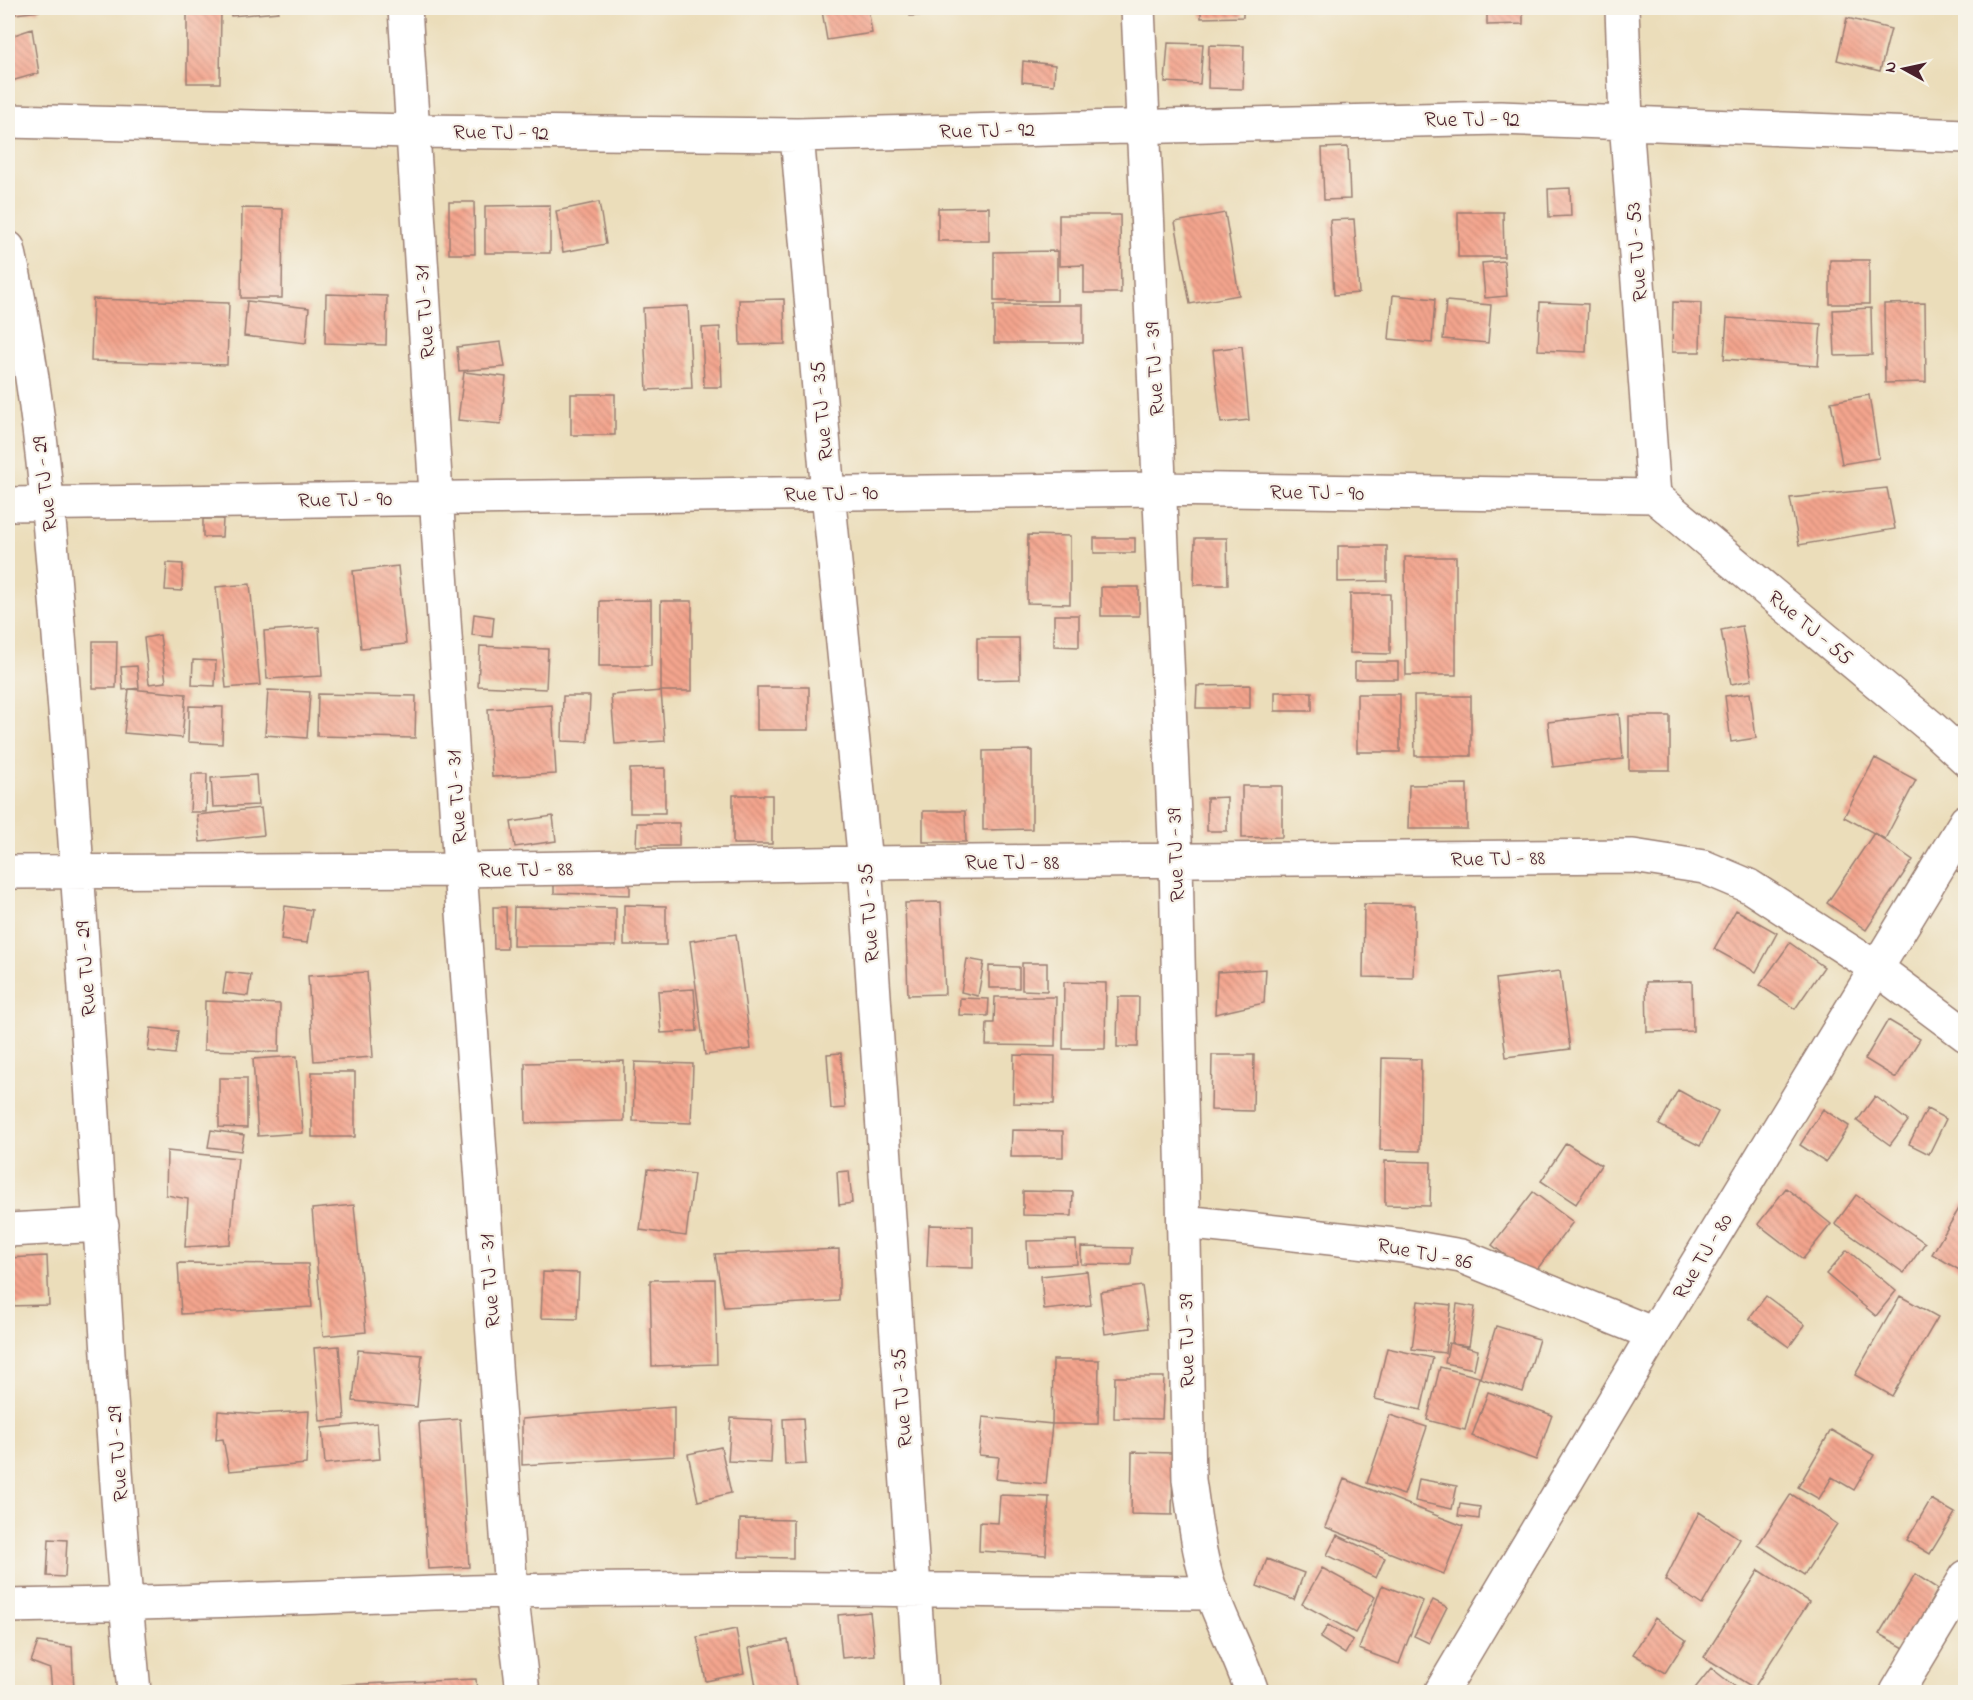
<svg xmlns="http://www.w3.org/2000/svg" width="1973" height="1700" viewBox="0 0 1973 1700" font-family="'Indie Flower',sans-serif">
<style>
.building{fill:url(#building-back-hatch)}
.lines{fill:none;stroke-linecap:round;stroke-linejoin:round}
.minor-casing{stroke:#9a7e72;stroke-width:36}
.minor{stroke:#fff;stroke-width:33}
.labels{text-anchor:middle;stroke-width:4.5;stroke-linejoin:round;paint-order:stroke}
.street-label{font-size:21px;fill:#4a1f2b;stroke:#f7f3e8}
</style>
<defs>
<pattern id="building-back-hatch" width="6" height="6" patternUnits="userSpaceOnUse" patternTransform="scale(1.5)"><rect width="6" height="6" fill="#f4a58e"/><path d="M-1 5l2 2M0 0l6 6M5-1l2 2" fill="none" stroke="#c88674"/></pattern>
</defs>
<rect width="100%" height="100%" fill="#f7f3e8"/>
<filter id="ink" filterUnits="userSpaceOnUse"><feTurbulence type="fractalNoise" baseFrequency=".0167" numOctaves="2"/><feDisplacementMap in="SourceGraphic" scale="12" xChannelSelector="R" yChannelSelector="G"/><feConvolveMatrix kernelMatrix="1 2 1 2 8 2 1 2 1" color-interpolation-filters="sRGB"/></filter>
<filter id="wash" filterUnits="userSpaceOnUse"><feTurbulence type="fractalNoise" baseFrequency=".008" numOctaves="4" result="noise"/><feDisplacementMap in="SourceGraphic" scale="24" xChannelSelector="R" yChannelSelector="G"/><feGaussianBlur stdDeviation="1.35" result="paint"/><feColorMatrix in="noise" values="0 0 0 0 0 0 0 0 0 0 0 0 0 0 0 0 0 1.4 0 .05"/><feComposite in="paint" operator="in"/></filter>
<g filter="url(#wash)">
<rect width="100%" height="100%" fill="#ebddba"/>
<g id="blocks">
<!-- building -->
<path class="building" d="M8,8H38L39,11L8,15Z
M230,8H277L278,12L231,16Z
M845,8H868L872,33L827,40L822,11Z
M909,8H947V14L910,16Z
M1201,8H1243V17L1201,18Z
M1487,8H1523V24L1487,25Z
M221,10L220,83H187V11Z
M1847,18L1891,29L1880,71L1837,60Z
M32,29L39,73L8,82V37Z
M1168,43L1203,44L1200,84L1165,82Z
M1209,45L1244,46L1243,89L1208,88Z
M1023,61L1055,65L1054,85L1022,82Z
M1348,147L1350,199L1324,200L1322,148Z
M1570,188L1571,216L1549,217L1548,189Z
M449,202H474L475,254H449Z
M599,202L606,244L563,252L556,211Z
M550,205V253H485V206Z
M989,207V241H938V208Z
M242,208L283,209L282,298H241Z
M1458,212H1503L1504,257H1458Z
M1225,213L1239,295L1190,304L1175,222Z
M1059,215H1120L1121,293H1084V265L1059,266Z
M1354,219L1359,293L1334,295L1330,220Z
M1057,251V301H994V252Z
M1830,260H1869V304H1830Z
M1504,261L1507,296L1485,298L1482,263Z
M326,294L387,296L386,345L325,343Z
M1393,295L1435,299L1432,343L1389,339Z
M93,299L229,303L227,365L91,361Z
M784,299L785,344L740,345L739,300Z
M247,301L309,308L306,343L244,336Z
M1446,301L1491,305L1488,343L1443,339Z
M1540,302L1588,304L1586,352L1538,350Z
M1673,302L1701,303L1700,352H1672Z
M1925,303L1926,382L1885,383L1884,304Z
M994,305H1083V343H994Z
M688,306L692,388L647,390L643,308Z
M1871,308L1872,355L1835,356L1833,310Z
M1727,318L1821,324L1818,366L1724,359Z
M720,327L722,387H704L702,328Z
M501,342L505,367L459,371L457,347Z
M1242,346L1249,420L1221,423L1213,350Z
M464,372L506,377L501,424L458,420Z
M571,394H615V435H571Z
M1869,395L1879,458L1842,464L1831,402Z
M1887,488L1895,529L1799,545L1790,498Z
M203,519H223L222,537H203Z
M1028,535L1070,536V604L1027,603Z
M1094,538H1135V553H1094Z
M1195,538H1227L1228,585H1194Z
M1338,546H1387V581L1338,582Z
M1405,557H1456V675H1406Z
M167,563L183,564L182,591L165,590Z
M398,566L406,644L361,648L353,571Z
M250,584L260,685L226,688L216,587Z
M1101,587H1139V616H1101Z
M1350,594H1390V654L1350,653Z
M651,600V666H599L600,601Z
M661,601H692V691H661L665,741L615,744L611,695L661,691Z
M474,614L494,617L492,637L472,635Z
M1054,615H1079V647L1054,646Z
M1742,626L1752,680L1731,684L1721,630Z
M319,627L322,676L267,679L264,631Z
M160,635L166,682L149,684L144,638Z
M977,638H1019L1020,679L977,680Z
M93,641H117L116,688H93Z
M480,646L548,649L546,689L478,686Z
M193,660L216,661L215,686L192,685Z
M1355,662H1398V679H1355Z
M137,666L139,688L123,690L121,667Z
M1250,685V708H1196L1197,686Z
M757,687H809V730H757Z
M129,689L186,694L182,738L124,733Z
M268,690L310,692L307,738L265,735Z
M1275,692H1312V711H1275Z
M1750,693L1756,738L1731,742L1725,696Z
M318,694L416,696L415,738L317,736Z
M1357,694H1400V752H1357Z
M563,696H590L588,742L562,741Z
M1414,696H1471V756H1415Z
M552,705L556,774L492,777L488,709Z
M189,706L223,707L222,744L188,742Z
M1619,714L1623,759L1553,767L1548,722Z
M1629,716H1670V770H1629Z
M1032,750V829L983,830V751Z
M1875,758L1916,780L1885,839L1844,817Z
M665,768V813H630V769Z
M192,774H207L206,812H190Z
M256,775L258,805L213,807L211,778Z
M1467,784V829H1408L1409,785Z
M1242,786H1282V837L1242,838Z
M733,795H772V844H733Z
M1227,797V831H1207V798Z
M261,808L264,835L200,842L197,815Z
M923,811H965L966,842H923Z
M553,816L556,841L515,847L511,822Z
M637,823H679V846H636Z
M1874,833L1913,860L1866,930L1827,903Z
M1966,853V876L1955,870Z
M554,879L630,882V895L554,893Z
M941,902L945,994L908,995L905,903Z
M1364,904L1415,905L1413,978L1363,977Z
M624,905L666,906V945H624Z
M285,906L312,910L307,943L281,940Z
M493,907H506L507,949H494Z
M514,907L616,908V946H513Z
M1736,910L1777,933L1756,972L1714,949Z
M736,934L751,1049L705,1055L690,941Z
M1790,943L1824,967L1795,1009L1760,985Z
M967,959L984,962L978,996L961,992Z
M1022,963H1047V991L1022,990Z
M989,966L1019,967V988H989Z
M1266,969L1264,1003L1215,1014L1217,972Z
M1560,971L1570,1049L1506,1057L1496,979Z
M226,972L251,975L248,996L223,993Z
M367,972L373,1057L314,1061L308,976Z
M1692,981L1693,1031L1647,1032L1646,982Z
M1064,982L1106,983L1105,1049H1063Z
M694,989L697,1031L661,1033L658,991Z
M995,997H1056L1055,1046L986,1045L987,1023H994Z
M1118,997H1139L1138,1047H1117Z
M960,998L989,999L988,1016L959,1015Z
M205,1001L280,1004L279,1052L204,1050Z
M1888,1020L1920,1039L1896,1078L1865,1059Z
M151,1028L178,1031L175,1054L148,1051Z
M841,1053L845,1108L831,1109L827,1054Z
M1014,1055L1055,1056L1054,1104L1013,1103Z
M1212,1055H1254L1253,1111L1211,1110Z
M297,1056L303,1133L258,1136L253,1059Z
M1382,1058L1421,1059L1420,1151L1380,1150Z
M624,1061V1121L526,1123L525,1063Z
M635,1062L693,1064L691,1123L633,1121Z
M312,1072H355V1137H312Z
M219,1078H247V1128L219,1127Z
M1678,1090L1718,1112L1700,1146L1659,1125Z
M1875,1096L1908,1121L1890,1145L1857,1121Z
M1823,1109L1849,1126L1826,1162L1800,1145Z
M1927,1109L1946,1119L1929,1154L1909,1144Z
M211,1130L244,1135L241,1151L208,1147Z
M1012,1130L1063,1131V1157H1011Z
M1566,1143L1601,1165L1576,1204L1541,1181Z
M167,1151L238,1158L230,1244L185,1247L188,1199L166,1195Z
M1385,1161L1431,1162L1430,1206L1385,1205Z
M648,1169L694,1174L686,1236L640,1230Z
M849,1171L852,1203L839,1205L837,1172Z
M1786,1188L1831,1224L1803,1259L1758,1224Z
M1023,1191L1073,1192L1072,1216L1023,1215Z
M1533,1192L1573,1222L1532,1276L1492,1245Z
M1856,1195L1925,1243L1904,1273L1835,1224Z
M1963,1202L1966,1203V1274L1932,1254Z
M354,1205L366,1332L323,1336L312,1209Z
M929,1225L973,1226V1268L927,1267Z
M1076,1240L1077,1264L1028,1266L1027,1241Z
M1081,1247L1132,1248L1131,1265L1081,1264Z
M839,1249V1301L724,1307L715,1254Z
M1847,1250L1896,1291L1876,1316L1826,1274Z
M47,1256L49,1305L8,1306V1258Z
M178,1263L308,1264L312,1307L181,1314Z
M1087,1271L1091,1305L1044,1310L1041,1276Z
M543,1272L579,1273L577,1319L541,1318Z
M715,1279L717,1364L652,1366L650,1280Z
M1142,1286L1148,1328L1105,1334L1100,1292Z
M1766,1296L1805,1325L1789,1347L1749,1318Z
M1900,1296L1938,1317L1892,1396L1855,1375Z
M1418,1301L1451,1305L1445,1353L1412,1349Z
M1457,1304L1475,1307L1469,1346L1452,1344Z
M1496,1326L1539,1339L1523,1392L1480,1378Z
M1449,1343L1478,1350L1474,1369L1445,1363Z
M339,1346L345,1419L320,1421L314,1348Z
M1387,1348L1433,1358L1421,1410L1375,1399Z
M358,1350L422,1355L417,1407L353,1401Z
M1053,1360H1099L1098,1424H1052Z
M1440,1367L1479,1377L1465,1430L1427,1420Z
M1115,1377H1164L1162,1419L1114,1418Z
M1488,1392L1552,1415L1536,1460L1472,1436Z
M674,1407V1456L522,1465V1419Z
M218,1411L257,1414L309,1411L306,1464L229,1471L223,1439L216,1440Z
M1390,1415L1427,1427L1404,1495L1367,1483Z
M983,1417L1052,1424L1046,1484L996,1479L999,1457L979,1455Z
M731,1418L773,1420L771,1463L728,1461Z
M803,1418L806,1464L785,1465L783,1419Z
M460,1419L469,1567L428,1569L419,1422Z
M377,1423L380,1459L325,1464L322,1428Z
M1831,1430L1874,1455L1854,1490L1832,1477L1819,1499L1798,1487Z
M721,1447L731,1493L698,1501L688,1454Z
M1132,1452L1173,1453L1172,1515L1131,1514Z
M1344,1479L1463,1526L1444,1574L1325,1527Z
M1419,1479L1457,1486L1452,1509L1415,1501Z
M1791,1494L1837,1524L1804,1575L1758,1545Z
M1000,1495L1049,1497L1046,1555L979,1551L980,1522L998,1523Z
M1931,1499L1955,1513L1930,1554L1907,1540Z
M1460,1504L1480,1507L1479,1519L1458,1516Z
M1699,1512L1740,1539L1702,1605L1665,1580Z
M740,1519L793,1520V1558L739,1557Z
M1337,1535L1385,1558L1376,1578L1327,1555Z
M49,1539L67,1540L65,1577L47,1576Z
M1267,1559L1304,1573L1294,1600L1257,1586Z
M1322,1568L1375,1597L1355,1633L1302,1604Z
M1759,1570L1809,1602L1754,1688L1704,1657Z
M1915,1574L1938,1589L1904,1648L1879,1634Z
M1382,1585L1423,1601L1399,1664L1359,1649Z
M1433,1600L1447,1607L1429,1643L1414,1636Z
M870,1612L875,1655L842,1658L838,1615Z
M1655,1618L1686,1640L1665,1673L1633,1654Z
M1328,1625L1353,1640L1345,1654L1320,1638Z
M736,1629L744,1673L706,1681L697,1637Z
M788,1640L797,1692H757L749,1648Z
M38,1642L72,1647L74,1692H52L50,1669L31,1662Z
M1711,1668L1742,1692H1692Z
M476,1679L477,1692H342V1685Z"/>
</g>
</g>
<g filter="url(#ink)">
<use href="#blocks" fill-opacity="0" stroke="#9a7e72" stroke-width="1.5"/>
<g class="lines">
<defs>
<path id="minor" d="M405,8L460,870L511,1591L523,1692
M1138,8L1176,861L1189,1480C1195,1518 1198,1557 1212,1594C1224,1627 1241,1658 1252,1692
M1622,8L1626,121L1654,496
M8,121L411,131L797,135L1500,118L1966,136
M797,135L828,493L865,863L921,1692
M8,248C45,411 54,580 68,747C93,1062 105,1378 134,1692
M1654,496L1931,727L1966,759
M8,504L1159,489L1654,496
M8,872L460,870L865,863L1633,856L1704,867L1749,886L1876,968L1966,1035
M1184,1222L1404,1246L1461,1256L1654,1334
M8,1230L102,1225
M8,1606C175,1604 342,1595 510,1591C743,1585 978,1591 1212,1593
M1441,1692L1654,1334L1966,821
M1897,1692L1966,1577"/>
</defs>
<!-- minor casing -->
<use href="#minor" class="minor-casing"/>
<!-- minor -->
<use href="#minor" class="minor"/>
</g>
</g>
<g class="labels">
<!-- street labels -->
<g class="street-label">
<text x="1472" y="126">Rue TJ - 92</text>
<text transform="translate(987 130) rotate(-1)" y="7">Rue TJ - 92</text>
<text transform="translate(501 132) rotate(1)" y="7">Rue TJ - 92</text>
<text transform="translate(1636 252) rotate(-94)" y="7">Rue TJ - 53</text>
<text transform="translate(424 312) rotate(-94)" y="7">Rue TJ - 31</text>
<text transform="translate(1154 369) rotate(-93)" y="7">Rue TJ - 39</text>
<text transform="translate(821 411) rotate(-95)" y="7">Rue TJ - 35</text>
<text transform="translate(44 484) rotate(-97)" y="7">Rue TJ - 29</text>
<text transform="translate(1317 492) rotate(1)" y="7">Rue TJ - 90</text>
<text transform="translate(831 493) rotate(-1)" y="7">Rue TJ - 90</text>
<text transform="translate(345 499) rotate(-1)" y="7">Rue TJ - 90</text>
<text transform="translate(1811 627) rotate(40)" y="7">Rue TJ - 55</text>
<text transform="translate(456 797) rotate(-94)" y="7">Rue TJ - 31</text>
<text transform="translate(1175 855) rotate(-92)" y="7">Rue TJ - 39</text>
<text transform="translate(1498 858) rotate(-1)" y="7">Rue TJ - 88</text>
<text x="1012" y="869">Rue TJ - 88</text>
<text transform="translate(526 869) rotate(-1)" y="7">Rue TJ - 88</text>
<text transform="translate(868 913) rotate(-94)" y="7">Rue TJ - 35</text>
<text transform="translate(85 969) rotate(-94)" y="7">Rue TJ - 29</text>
<text transform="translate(1425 1253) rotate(11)" y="7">Rue TJ - 86</text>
<text transform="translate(1702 1256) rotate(-59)" y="7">Rue TJ - 80</text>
<text transform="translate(489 1281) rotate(-94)" y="7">Rue TJ - 31</text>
<text transform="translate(1186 1341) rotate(-91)" y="7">Rue TJ - 39</text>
<text transform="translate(901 1398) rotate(-94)" y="7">Rue TJ - 35</text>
<text transform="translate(117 1454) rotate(-94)" y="7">Rue TJ - 29</text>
</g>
</g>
<!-- margin -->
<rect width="1973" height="1700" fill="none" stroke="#f7f3e8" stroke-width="30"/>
<!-- north arrow -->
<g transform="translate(1904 69) rotate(278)" stroke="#f7f3e8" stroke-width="4.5" paint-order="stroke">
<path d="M0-4.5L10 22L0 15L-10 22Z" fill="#4a1f2b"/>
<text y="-9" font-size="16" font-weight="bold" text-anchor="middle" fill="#4a1f2b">N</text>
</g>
</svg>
